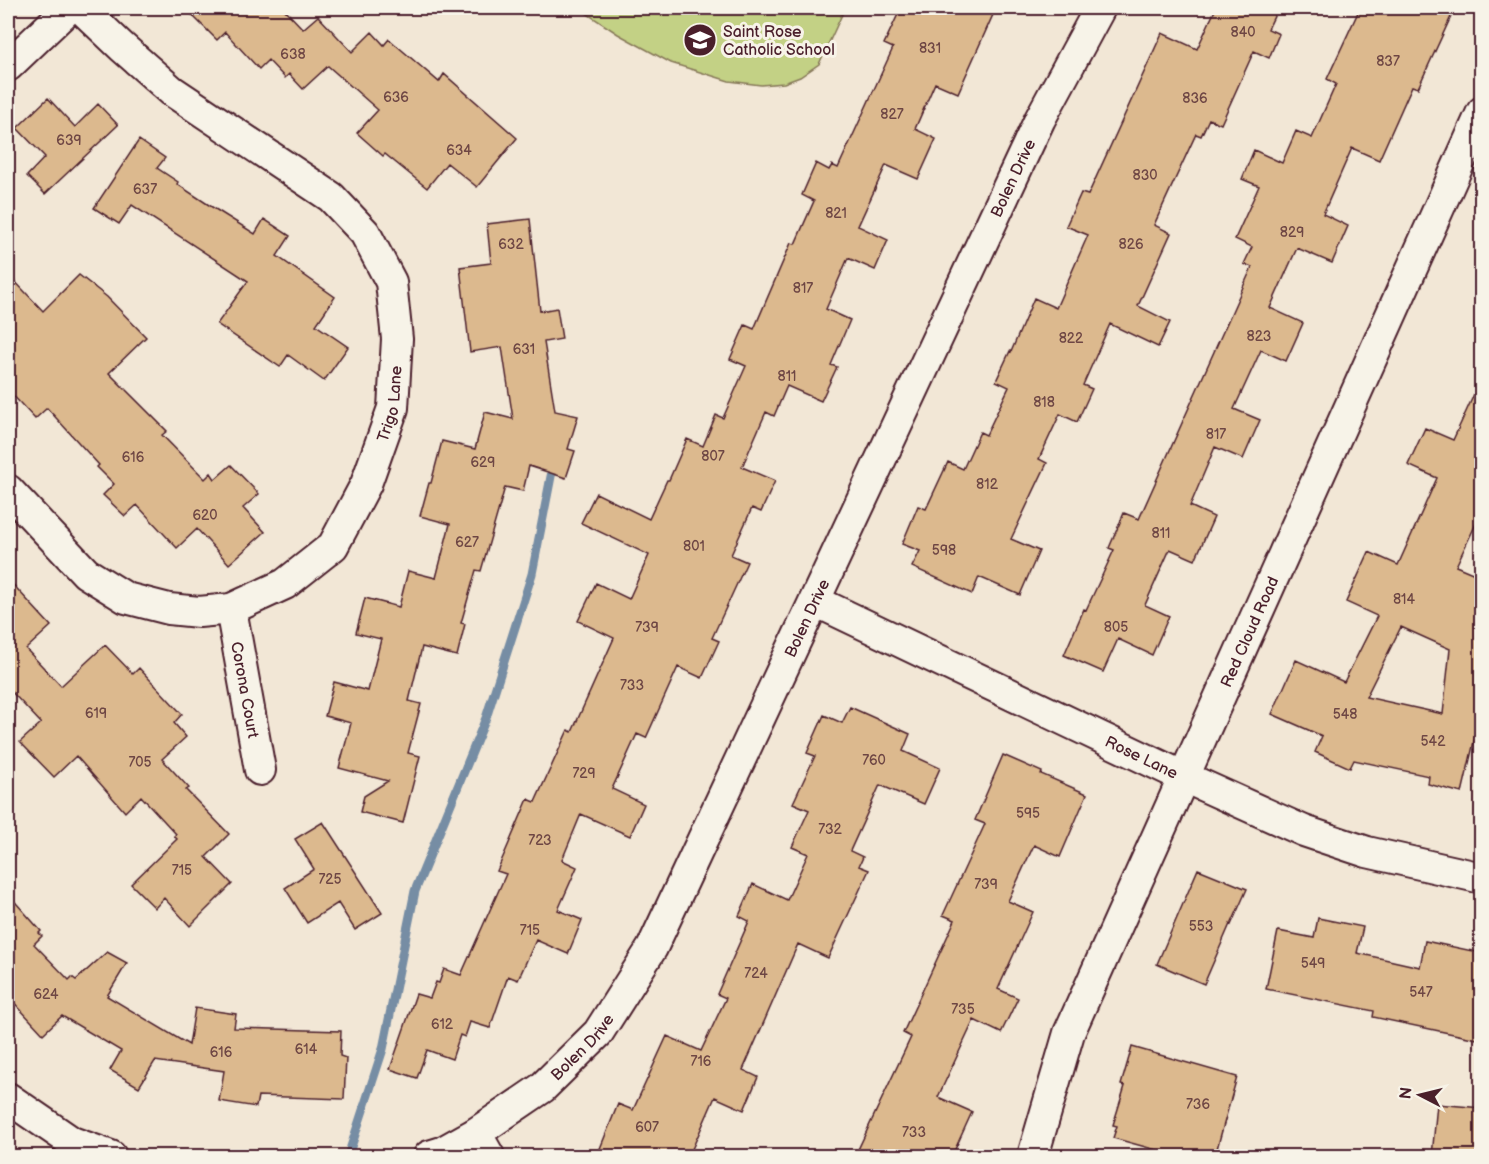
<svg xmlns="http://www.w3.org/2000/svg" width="1489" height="1164" viewBox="0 0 1489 1164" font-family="'Balsamiq Sans',sans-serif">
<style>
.grass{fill:#c3d185;stroke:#867858;stroke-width:1.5}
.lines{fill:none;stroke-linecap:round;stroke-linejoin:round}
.stream{stroke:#768da4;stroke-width:9}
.building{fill:#dcb98e;stroke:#4a1f2b;stroke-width:1.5;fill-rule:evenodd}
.street-casing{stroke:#4a1f2b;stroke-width:34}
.street{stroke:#f7f3e8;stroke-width:30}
.labels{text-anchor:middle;stroke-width:6;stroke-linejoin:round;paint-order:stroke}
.number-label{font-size:14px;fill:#6e4644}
.poi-label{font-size:16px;fill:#4a1f2b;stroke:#f7f3e8;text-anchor:start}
.street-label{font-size:16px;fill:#4a1f2b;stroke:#f7f3e8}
</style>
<rect width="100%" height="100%" fill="#f2e7d6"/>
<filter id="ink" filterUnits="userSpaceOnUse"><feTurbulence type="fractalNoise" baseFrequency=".0167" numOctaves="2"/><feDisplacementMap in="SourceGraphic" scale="12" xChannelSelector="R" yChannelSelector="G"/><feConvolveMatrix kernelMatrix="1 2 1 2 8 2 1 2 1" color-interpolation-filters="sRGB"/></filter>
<g filter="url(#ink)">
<!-- grass -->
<path class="grass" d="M583,8H845L819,64L800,77L784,83L761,85L729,81L671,63L618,34L586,13Z"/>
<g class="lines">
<!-- stream -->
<path class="stream" d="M348,1156L383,1049L415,891L486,718L532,574L554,461"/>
</g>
<!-- building -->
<path class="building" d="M185,8H283L303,29L318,16L352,52L372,32L384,45L389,39L439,82L444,74L517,138L477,187L447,163L427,188L385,154L383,156L357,133L378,110L328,66L303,89L289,74L285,78L268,60L259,69L225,32L217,40Z
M901,8H996L958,93L935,83L915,129L936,139L918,179L886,165L858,226L888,240L875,270L848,258L826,309L850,320L831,365L837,367L821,401L787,386L774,416L766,412L742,467L775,481L761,512L752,508L731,555L747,562L712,638L719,641L702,678L678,667L646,738L637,734L612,789L644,804L630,836L581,814L562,860L577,867L558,910L582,920L568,954L536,940L518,980L508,976L490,1028L470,1022L465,1037L460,1035L452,1059L427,1050L417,1078L390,1069L416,994L430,998L436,982L439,983L444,969L461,975L506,874L497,871L528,799L535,802L568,730L572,732L614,638L578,621L596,583L629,599L649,555L581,523L596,493L649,519L667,480H669L687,439L703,446L716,415L723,418L746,366L730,359L745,325L754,329L791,243L795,244L814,201L802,195L816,163L829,170L832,165L838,168L893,48L884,44Z
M1216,8H1278L1268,29L1279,34L1269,58L1254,51L1221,124L1209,119L1201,136L1196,134L1154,225L1171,233L1138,306L1170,322L1158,347L1110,324L1083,385L1092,389L1077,422L1060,414L1039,459L1047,463L1011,539L1039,551L1020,595L979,577L972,594L912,567L920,551L902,544L918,506L926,509L948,462L963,469L980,432L986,435L1009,387L996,381L1010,351L1011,352L1034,298L1056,308L1088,235L1066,226L1081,193L1088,195L1162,33L1197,49Z
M1360,8H1455L1418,88L1412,86L1379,160L1352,148L1323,214L1348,226L1332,263L1297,248L1270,308L1303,323L1286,361L1261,350L1234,409L1260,420L1243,459L1215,447L1190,506L1214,517L1195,560L1170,549L1145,605L1169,616L1152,655L1118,639L1103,672L1064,655L1084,609L1086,610L1114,550L1109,548L1124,513L1139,519L1252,267L1244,264L1252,247L1235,239L1259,186L1242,179L1254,150L1282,163L1296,131L1312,138L1336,84L1327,79Z
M48,98L75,127L98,104L118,125L45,194L27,176L45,157L17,128Z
M139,140L165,158L157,168L178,182L177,184L212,207L255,234L264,219L290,236L277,256L335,297L316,325L348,347L324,381L288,355L280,367L217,324L248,281L132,205L119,224L94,208Z
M530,219L540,311L557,308L562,339L544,342L555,411L578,416L568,449L575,451L566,478L529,466L523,491L505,487L481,571L476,570L461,623L465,624L457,656L422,647L409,701L421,704L408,753L420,756L403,823L360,812L364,796L388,781L339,768L351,723L325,716L334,682L368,691L381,639L356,633L365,598L399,607L408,571L436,578L450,524L420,516L429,483H431L442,441L475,449L485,412L513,419L502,347L470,352L460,267L491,263L487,224Z
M8,274L43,311L79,275L107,297L146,337L109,373L167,431L162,435L205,479L211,473L215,479L231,465L259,494L243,508L265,532L229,564L197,529L177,548L137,505L125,516L103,495L114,484L97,467L99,465L47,408L35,419L8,390Z
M1482,377V511L1456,566L1482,577V645L1475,711L1481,712L1462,793L1428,784L1429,776L1354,760L1350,768L1315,752L1322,736L1272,714L1296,660L1344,682L1377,616L1346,602L1369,552L1398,565L1437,478L1408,465L1425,428L1453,440ZM1401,627L1450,649L1443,714L1366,697Z
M8,579L51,626L26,649L61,686L105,645L133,674L139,668L182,714L174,723L186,737L162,759L189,788L186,790L229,834L206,857L232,884L190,926L164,898L155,908L131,884L177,839L174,836L176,834L141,796L125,812L76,756L54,777L20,742L41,723L8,688Z
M850,707L910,734L903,751L940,768L924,804L880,785L850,851L863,857L859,866L869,870L828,958L798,944L743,1070L758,1077L744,1110L715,1097L689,1156H597L618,1104L633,1110L667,1036L701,1051L726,998L717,994L749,921L739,916L753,884L787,900L808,854L792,847L809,810L793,803L815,756L807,753L824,715L842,723Z
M1003,755L1042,772L1041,774L1087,794L1060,857L1034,845L1008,901L1033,912L998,989L1018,998L1001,1033L974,1020L938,1097L972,1112L952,1156H855L911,1037L903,1033L955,920L943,915L985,824L975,820Z
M323,822L382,913L355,930L338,903L307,923L285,888L314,869L295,839Z
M1198,869L1247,889L1231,925L1230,924L1204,984L1157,964Z
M8,894L41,931L39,933L42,936L34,944L69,980L72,977L76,980L107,952L127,963L107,996L189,1045L195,1008L236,1014L234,1028L341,1031L340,1056L346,1058L344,1099L258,1096L256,1107L219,1101L224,1071L155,1061L139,1087L110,1070L121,1051L62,1016L43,1034L8,996Z
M1318,918L1363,927L1357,953L1420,967L1425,941L1482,953V1040L1373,1017L1374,1011L1266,989L1278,931L1314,938Z
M1132,1047L1237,1077L1215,1156H1178L1113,1138L1117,1126L1113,1125L1125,1086L1121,1085Z
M1437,1104L1482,1108V1156H1432Z"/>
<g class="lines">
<defs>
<g id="street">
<path d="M8,66L69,8"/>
<path id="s1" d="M8,490L86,573L126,598L169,609L199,612L231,609L285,584L333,546L366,484L393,408L397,339L391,282L365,233L331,197L172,91L122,47L81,8"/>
<path id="s2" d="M815,601L1184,777L1304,831L1367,852L1482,878"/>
<path id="s3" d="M231,609L260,770"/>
<path d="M8,1098L72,1142L111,1156"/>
<path d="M476,1133L489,1156"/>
<path id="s4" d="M429,1156L442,1152L476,1133L542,1088L598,1033L652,948L1040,119L1100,8"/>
<path id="s5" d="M1033,1156L1069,1033L1482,112"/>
</g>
</defs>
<!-- street casing -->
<use href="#street" class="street-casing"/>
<!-- street -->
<use href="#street" class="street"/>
</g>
</g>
<!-- icons -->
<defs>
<symbol id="school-disc" viewBox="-11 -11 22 22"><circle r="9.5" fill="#4a1f2b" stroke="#f7f3e8"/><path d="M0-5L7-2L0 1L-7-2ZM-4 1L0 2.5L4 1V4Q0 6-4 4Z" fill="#fff"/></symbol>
</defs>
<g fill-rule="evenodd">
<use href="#school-disc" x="681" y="21" width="38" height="38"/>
</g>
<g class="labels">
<!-- number labels -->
<g class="number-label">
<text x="1243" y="37">840</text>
<text x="930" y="53">831</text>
<text x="293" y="59">638</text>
<text x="1388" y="66">837</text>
<text x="396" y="102">636</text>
<text x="1195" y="103">836</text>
<text x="892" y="119">827</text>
<text x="69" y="145">639</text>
<text x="459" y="155">634</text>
<text x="1145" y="180">830</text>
<text x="145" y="194">637</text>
<text x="836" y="218">821</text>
<text x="1292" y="237">829</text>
<text x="511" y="249">632</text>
<text x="1131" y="249">826</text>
<text x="803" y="293">817</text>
<text x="1259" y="341">823</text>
<text x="1071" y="343">822</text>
<text x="524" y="354">631</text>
<text x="787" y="381">811</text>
<text x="1044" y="407">818</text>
<text x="1216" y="439">817</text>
<text x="713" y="461">807</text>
<text x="133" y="462">616</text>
<text x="483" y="467">629</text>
<text x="987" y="489">812</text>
<text x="205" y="520">620</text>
<text x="1161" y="538">811</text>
<text x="467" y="547">627</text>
<text x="694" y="551">801</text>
<text x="944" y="555">598</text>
<text x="1404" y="604">814</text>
<text x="647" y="632">739</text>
<text x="1116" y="632">805</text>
<text x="632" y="690">733</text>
<text x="96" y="718">619</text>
<text x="1345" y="719">548</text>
<text x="1433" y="746">542</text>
<text x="874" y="765">760</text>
<text x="140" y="767">705</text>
<text x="584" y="778">729</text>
<text x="1028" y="818">595</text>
<text x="830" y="834">732</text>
<text x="540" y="845">723</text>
<text x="182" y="875">715</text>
<text x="330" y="884">725</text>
<text x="986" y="889">739</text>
<text x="1201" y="931">553</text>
<text x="530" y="935">715</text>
<text x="1313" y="968">549</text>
<text x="756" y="978">724</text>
<text x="1421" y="997">547</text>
<text x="46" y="999">624</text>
<text x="963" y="1014">735</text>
<text x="442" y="1029">612</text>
<text x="306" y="1054">614</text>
<text x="221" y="1057">616</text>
<text x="701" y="1066">716</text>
<text x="1198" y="1109">736</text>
<text x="647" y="1132">607</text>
<text x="914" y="1137">733</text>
</g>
<!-- poi labels -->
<g class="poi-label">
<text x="723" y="37">Saint Rose<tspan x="723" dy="18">Catholic School</tspan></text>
</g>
<!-- street labels -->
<g class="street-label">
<text dy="6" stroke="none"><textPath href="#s4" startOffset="1162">Bolen Drive</textPath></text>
<text dy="6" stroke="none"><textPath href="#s1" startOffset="543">Trigo Lane</textPath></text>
<text dy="6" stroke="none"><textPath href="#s4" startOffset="676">Bolen Drive</textPath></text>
<text dy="6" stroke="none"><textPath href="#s5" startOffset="568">Red Cloud Road</textPath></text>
<text dy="6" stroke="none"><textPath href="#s3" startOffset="82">Corona Court</textPath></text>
<text dy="6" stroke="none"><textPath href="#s2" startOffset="362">Rose Lane</textPath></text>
<text dy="6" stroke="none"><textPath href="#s4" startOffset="190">Bolen Drive</textPath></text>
</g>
</g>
<!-- margin -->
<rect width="1489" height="1164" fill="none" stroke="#f7f3e8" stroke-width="30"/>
<rect x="15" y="15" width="1459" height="1134" fill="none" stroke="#4a1f2b" stroke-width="2" filter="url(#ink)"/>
<!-- north arrow -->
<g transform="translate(1420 1095) rotate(277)" stroke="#f7f3e8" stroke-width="4.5" paint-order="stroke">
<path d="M0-4.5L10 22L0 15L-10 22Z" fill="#4a1f2b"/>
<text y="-9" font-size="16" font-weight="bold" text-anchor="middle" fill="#4a1f2b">N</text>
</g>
</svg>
